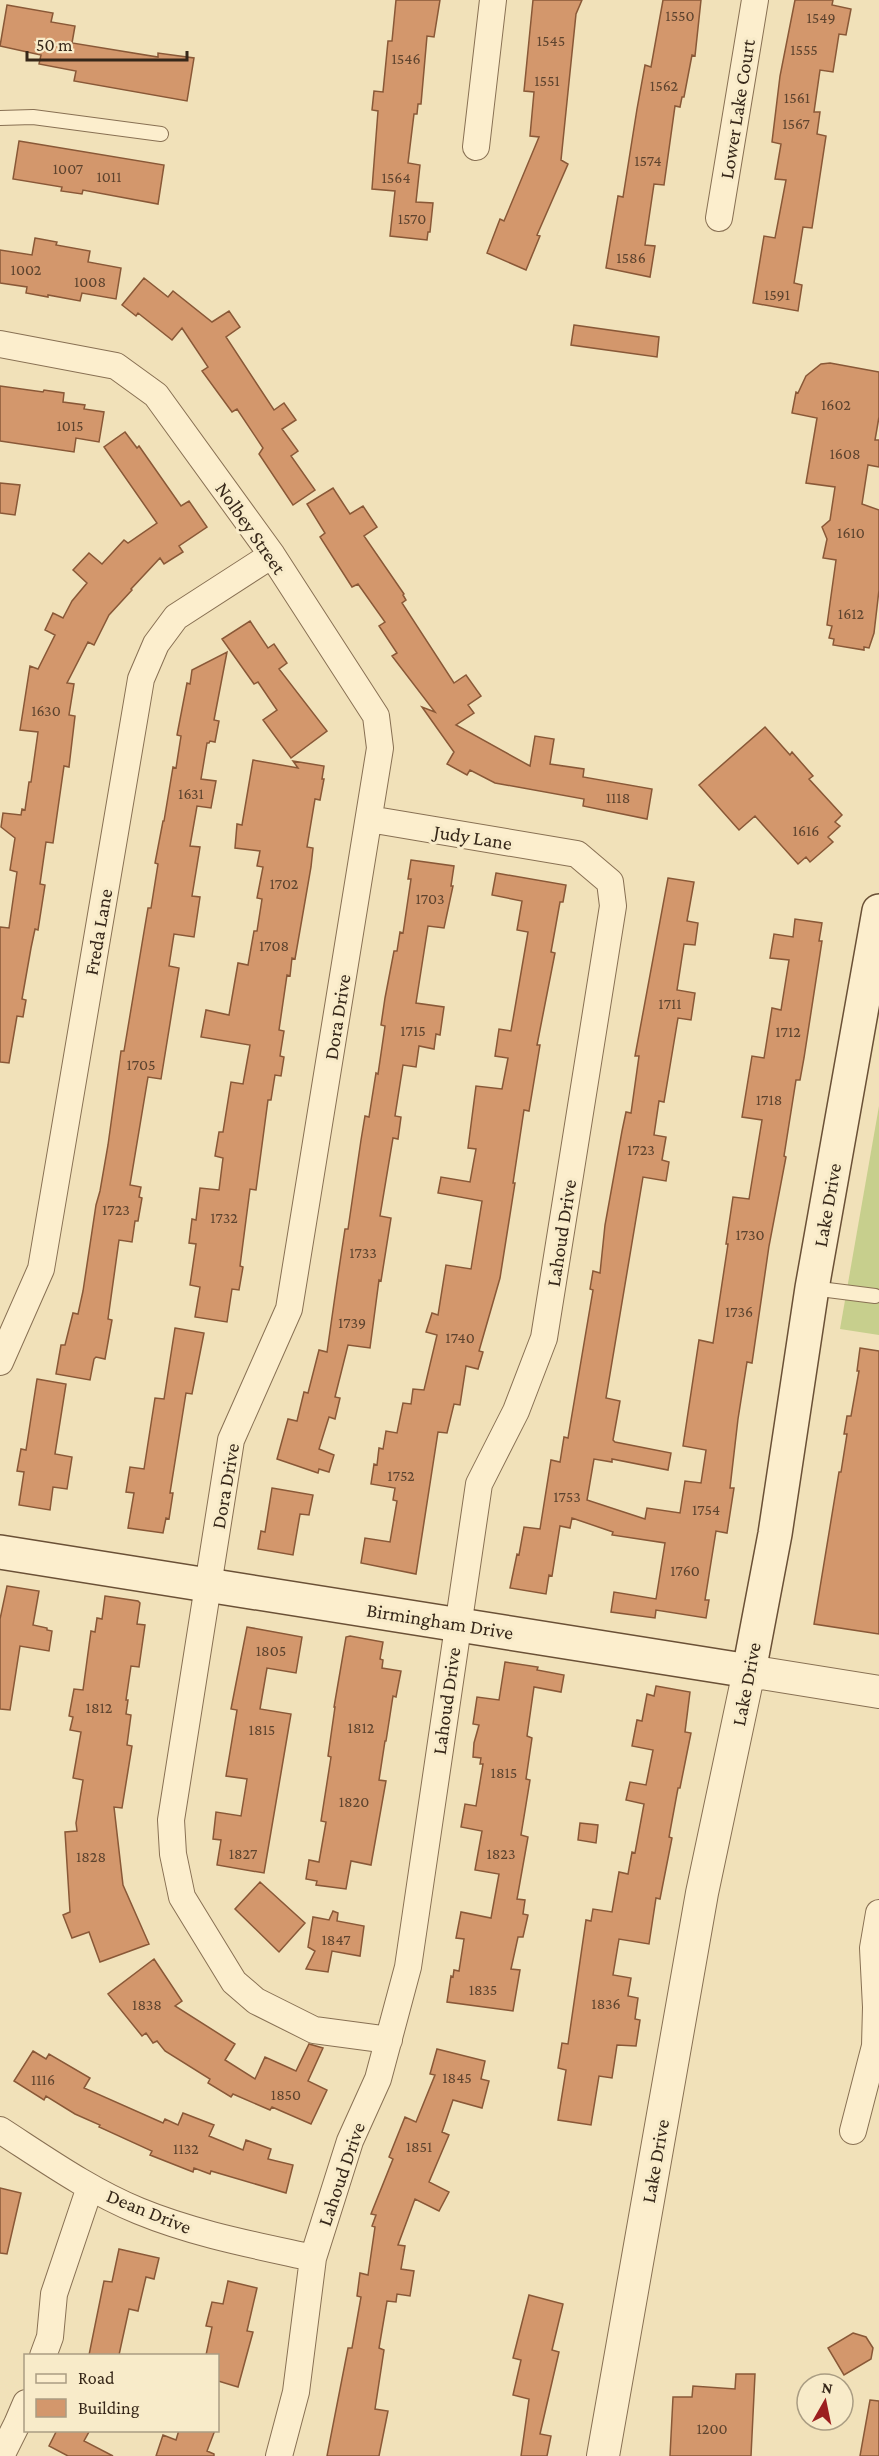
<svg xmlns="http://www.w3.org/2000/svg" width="879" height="2456" viewBox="0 0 879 2456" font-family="'Crimson Pro',serif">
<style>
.green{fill:#c7cf8d}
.building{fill:#d3976c;stroke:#895837;stroke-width:1.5}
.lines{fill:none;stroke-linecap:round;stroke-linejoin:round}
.service-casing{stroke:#887053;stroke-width:16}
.minor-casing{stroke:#887053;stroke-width:28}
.tertiary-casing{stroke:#887053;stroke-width:34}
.secondary-casing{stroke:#6a5036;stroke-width:36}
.service{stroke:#fceecd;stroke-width:14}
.minor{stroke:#fceecd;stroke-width:26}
.tertiary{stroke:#fceecd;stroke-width:32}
.secondary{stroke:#fceecd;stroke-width:33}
.labels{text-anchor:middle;stroke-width:6;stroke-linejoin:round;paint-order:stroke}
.number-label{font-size:16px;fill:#5d432e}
.street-label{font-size:20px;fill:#362719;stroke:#f8ebc9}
</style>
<rect width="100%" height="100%" fill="#f1e1b9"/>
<!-- green -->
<path class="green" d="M879,1106V1335L840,1329Z"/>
<!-- building -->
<path class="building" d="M396,0H440L434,37L427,36L421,104H418L417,114H414L408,163L420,165L416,202L433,203L430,232H428L427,240L390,236L395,191L372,189L378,111L372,110L374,91L383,92L388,41H392Z
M533,0H582L576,14L561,160L568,164L537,235L540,236L526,270L487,253L500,219L504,221L539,137L530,136L534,92L524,91Z
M663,0H701L695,56L692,55L684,97H682L680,107L675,106L664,185L654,184L645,245L655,246L650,277L606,268L618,196L623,197L637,109L645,65L651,67Z
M795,0H833L832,5L851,9L846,35L839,34L833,72L820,70L814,112H820L817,134L826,136L812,228L803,227L794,283L802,285L798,311L753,303L764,236L775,238L786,180L775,179L781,144L772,142L780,76Z
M7,5L53,13L51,22L75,26L72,43L158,57V53L194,58L187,101L74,81L76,71L39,64L41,55L0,46Z
M19,141L164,165L158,204L83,190L82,194L61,191L62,187L13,179Z
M35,238L57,242L56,245L90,251L88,262L121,268L116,299L82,293L80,301L48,295V297L26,293L27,287L0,283V250L32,255Z
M144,278L168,297L173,291L212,322L229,311L240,327L226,337L274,410L284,403L296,420L282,429L298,451L291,456L315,490L293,505L259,454L263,448L237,409L232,412L202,371L208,367L182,328L172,340L138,313L136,316L122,305Z
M574,325L659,337L657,357L571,345Z
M830,363L879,372V417L875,440H879V467L868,465L862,504L879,510V590L874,633L869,648L864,647V650L833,645L834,639L829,638L832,626L827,625L836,560L823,558L827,539L822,527L830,520L835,487L806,483L817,418L792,413L796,392L798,393L806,376L821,364Z
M0,386L43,392L44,390L64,393L63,402L85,405L84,409L104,412L99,442L76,438L74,452L0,441Z
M125,432L137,448L139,446L181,506L189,501L207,527L179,546L183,552L164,564L160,558L131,589L132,590L109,615L94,645L88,642L67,683L74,684L69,715L75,716L69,767L64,766L53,843L46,842L40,884L45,885L38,930L35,929L31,948L22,999L26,1000L23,1017L17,1016L9,1063L0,1062V927L9,928L17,872L10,870L15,838L1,827L3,813L21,815L22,809L25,810L29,782H31L38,732L20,730L30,666L38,669L55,635L45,630L53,613L63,618L72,601L87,583L73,570L89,553L102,564L124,540L128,543L157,523L104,447Z
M0,483L20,485L15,515L0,513Z
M333,488L350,514L363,506L377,527L364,536L404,594L403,595L406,600L402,603L454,683L466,675L481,696L468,705L474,713L456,725L530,766L535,736L554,739L550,764L584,769L583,777L652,789L647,819L583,806L584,799L495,783L470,770L467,775L447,764L454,752L422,707L435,712L392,656L397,653L379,626L385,622L358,584L352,587L320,537L325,533L307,504Z
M250,621L268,648L274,644L287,663L279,669L327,731L291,758L263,720L277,710L258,682L254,684L222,639Z
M227,652L214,720L219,721L215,742L210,741L209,743H207L201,779L216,781L211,808L197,806L190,846L200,847L192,896L200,897L194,937L174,934L169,966L179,968L161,1079L148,1077L130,1185L141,1187L139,1197L142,1198L138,1221H135L132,1242L119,1240L108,1319L112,1320L105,1359L96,1357L94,1359L90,1380L56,1374L61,1345H65L73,1313L78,1314L83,1291L96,1205L100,1191L108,1145L121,1051H124L148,908H151L158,864L155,863L163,821H164L173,767L176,768L181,736L177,735L187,683L190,684L192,670Z
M765,727L790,755L792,752L813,776L809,779L842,815L835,822L840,826L828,837L833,842L810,862L806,857L798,864L755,816L739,830L699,785Z
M253,760L298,768L293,761L324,766L322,779H324L320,800L315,799L307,847L313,848L311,867L295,959L292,958L290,976L287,975L279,1030L284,1031L280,1056L284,1057L281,1076L275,1075L271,1100H268L256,1190L250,1189L240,1266L243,1267L239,1290L232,1289L227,1322L195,1317L200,1287L190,1285L196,1244L189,1243L192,1219L196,1220L200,1188L219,1190L223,1158L215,1156L219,1132H223L231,1082L243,1084L250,1045L201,1037L206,1010L229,1015L238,963L248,965L254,931H257L262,899L257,898L263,867L257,866L260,851L235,848L237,824L242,825Z
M411,860L454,866L451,886H453L444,928L428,926L416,1003L444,1007L440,1035L436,1034L434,1049L419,1046L416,1067L403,1065L395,1116L401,1117L398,1139L393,1138L380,1216L391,1218L381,1281L379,1280L370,1348L348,1345L335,1397L340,1398L335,1419L329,1417L319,1449L334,1455L329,1472L319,1469L318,1473L277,1459L288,1419L297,1421L304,1392L308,1393L319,1350L327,1352L337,1282L345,1229H348L361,1140L365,1116L369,1117L376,1073L378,1074L385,1026L381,1025L385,998L394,951H397L400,932L403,933L411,879H408Z
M496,873L566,885L563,902H560L551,952L555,953L537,1045H540L529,1111L524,1110L513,1183H515L500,1278L479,1351L483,1352L478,1369L466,1366L460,1405L454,1404L447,1433L438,1432L416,1574L361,1563L365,1538L390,1542L397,1501L393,1500L395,1488L371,1484L374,1464L377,1465L379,1448L383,1449L386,1431L397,1433L403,1403L411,1404L413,1389L424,1390L437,1335L426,1332L432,1313L438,1315L446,1265L471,1269L482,1201L438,1193L441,1177L470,1182L476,1149L468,1148L476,1086L502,1089L508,1058L495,1056L499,1029L511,1031L528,932L517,930L522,901L492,895Z
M668,878L694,882L687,921L698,923L695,945L684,944L677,990L695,993L691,1020L678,1018L664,1102L659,1101L654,1135L666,1137L662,1160L669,1162L666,1181L643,1177L606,1398L620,1401L613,1440L615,1442L671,1453L668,1470L612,1459V1462L594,1459L587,1500L645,1519L647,1508L680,1513L685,1481L701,1483L706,1450L683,1446L686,1426L699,1340L713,1343L728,1244H726L733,1197L749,1199L762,1120L742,1117L752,1056L764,1058L772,1008L781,1010L789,960L770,958L774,934L793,937L795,919L822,923L819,941H822L804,1058L800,1080H796L784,1156L786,1157L769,1246L752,1363L747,1362L738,1419L730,1488H734L727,1533L716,1531L705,1600H709L706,1618L656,1610L655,1618L611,1612L614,1592L656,1599L665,1543L612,1535L613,1532L572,1518L570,1528L560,1526L552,1576L549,1575L546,1594L510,1588L517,1554L519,1555L524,1527L540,1529L551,1460L560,1462L564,1437L568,1438L593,1290L590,1289L593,1271L600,1273L605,1225L622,1131L626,1112L631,1113L639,1056H635Z
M175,1328L204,1333L192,1394L186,1393L170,1493H173L169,1519L166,1518L163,1533L128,1528L134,1493L126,1492L130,1467L144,1469L155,1398L164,1399Z
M860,1348L879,1351V1634L814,1624L839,1472H841L847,1434H844L847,1416H851L859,1371H857Z
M37,1379L66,1384L55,1454L72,1457L67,1489L53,1487L50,1510L19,1505L24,1472L17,1471L21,1449L26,1450Z
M272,1488L313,1495L309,1515L300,1514L293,1555L258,1549L261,1531L265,1532Z
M7,1586L39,1591L33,1625L47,1628V1630L52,1631L49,1651L20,1646L10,1710L0,1709V1619Z
M105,1596L138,1601L140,1603L137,1624L145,1625L139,1667L131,1666L126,1700H128L126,1714L131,1715L127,1745L132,1746L122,1808L114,1807L123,1885L149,1944L100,1962L89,1932L72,1938L63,1915L70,1912L65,1832L77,1831L76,1823L83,1780L73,1778L81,1732L70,1730L73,1717L69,1716L74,1689L83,1690L91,1631L95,1632L97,1618L102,1619Z
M247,1627L302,1637L296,1673L267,1668L260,1709L291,1714L264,1873L217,1865L221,1840L213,1839L216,1812L241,1816L247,1779L226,1776L237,1710L231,1709Z
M350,1636L383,1642L380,1659L383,1660L382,1668L401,1671L396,1697L393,1696L386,1741H385L379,1780L386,1781L371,1865L351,1861L346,1889L316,1885L317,1881L306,1879L309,1860L319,1862L326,1822L321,1821L331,1757L328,1756L335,1707H334L346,1637Z
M505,1662L538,1667L537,1670L564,1675L561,1692L534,1687L527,1736L532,1738L526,1779L530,1780L521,1835L528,1837L517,1899L525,1900L523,1914L528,1915L523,1937H518L511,1969L520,1970L513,2011L447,2002L451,1976L453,1977L454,1970L459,1971L464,1939L456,1938L461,1912L491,1918L499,1874L475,1870L482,1831L461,1827L465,1804L476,1806L483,1764H480L481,1758L473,1757L474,1743L479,1725L473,1724L477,1697L499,1700Z
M656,1686L690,1692L685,1732L691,1733L680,1788H678L669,1837L672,1838L660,1899L656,1898L649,1944L619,1939L613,1975L631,1978L628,1996L638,1998L635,2019L640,2020L636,2046L617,2045L612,2078L599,2076L591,2125L558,2120L566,2070L558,2068L562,2043L568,2044L586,1920L591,1921L593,1909L612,1912L619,1872L628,1874L632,1852L635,1853L644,1804L626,1800L630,1782L646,1785L653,1750L632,1746L637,1720L642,1721L647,1694L654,1696Z
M580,1823L598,1825L596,1843L578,1840Z
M260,1882L305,1923L279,1952L235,1909Z
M333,1911L338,1913L337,1921L364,1926L360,1956L332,1951L328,1972L306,1969L315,1951L308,1947L313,1917L329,1920Z
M154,1959L182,2001L175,2006L235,2044L225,2060L255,2079L265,2057L296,2071L309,2044L323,2048L308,2081L327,2090L311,2124L272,2107L270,2110L233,2094L231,2097L208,2083L210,2079L165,2051L157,2041L153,2043L146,2033L142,2036L108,1994Z
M437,2049L485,2061L481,2079L489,2081L482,2108L453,2100L442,2132L449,2135L429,2182L449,2192L439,2211L415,2199L398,2245L405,2246L401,2269L414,2271L410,2296L397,2294L396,2302L387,2301L379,2348L384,2350L375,2409L388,2411L379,2456H327L348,2348H352L361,2297L357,2296L360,2273L368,2275L375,2227L372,2226L376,2215L371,2214L393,2159L389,2157L405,2117L416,2122L435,2075L430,2074Z
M33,2051L46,2059L49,2054L90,2078L84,2088L163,2123L165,2119L178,2125L183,2113L214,2125L209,2136L243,2150L246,2140L271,2149L268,2159L293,2165L286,2193L211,2171L210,2174L194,2168L193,2172L150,2155L152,2151L99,2127L100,2125L75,2114L46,2096L44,2100L14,2081Z
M0,2188L21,2193L7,2254L0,2253Z
M119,2249L159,2258L154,2279L146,2277L138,2311L129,2309L119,2355H89L104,2281L112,2282Z
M228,2281L257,2288L247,2331L253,2332L238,2387L218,2381V2355H206L212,2327L206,2326L212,2302L223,2304Z
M529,2295L563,2304L552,2350L559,2352L540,2434L551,2436L547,2456H521L529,2399L513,2395L521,2360L513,2358Z
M853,2333L866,2337L873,2348L871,2359L844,2375L828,2348Z
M736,2374H755L751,2456H670L673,2397H692L693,2386L735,2389Z
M870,2400L879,2401V2456H860Z
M57,2430H90L84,2441L113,2456H68L49,2446Z
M179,2430H215L207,2451L214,2454V2456H156L163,2435L176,2440Z"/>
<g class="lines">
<defs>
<path id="service" d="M0,118L33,117L161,134
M812,1288L875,1296"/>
<path id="minor" d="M476,147L493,0
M719,218L755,0
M0,344L116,366L156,395L272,555L376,716L380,748L289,1309L231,1440L171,1820L173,1854L182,1897L234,1982L256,2001L314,2030L389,2040
M0,1362L41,1269L141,679L156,644L176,617L272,555
M0,2130C45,2159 90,2191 139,2211C195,2234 254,2245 313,2258
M853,2131L875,2046L876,2007L873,1948L879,1913
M43,2356L50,2337L54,2294L90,2187
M1,2456L17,2424L26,2403
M279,2456L296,2392L313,2258L350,2141L378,2079L408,1967L479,1484L516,1411L544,1338L613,906L610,882L577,854L369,819"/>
<path id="tertiary" d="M603,2456L702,1893L749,1671L879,1692"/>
<path id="secondary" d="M0,1552L749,1671L775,1534L812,1288L879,911"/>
</defs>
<!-- service casing -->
<use href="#service" class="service-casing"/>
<!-- minor casing -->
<use href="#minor" class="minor-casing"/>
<!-- tertiary casing -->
<use href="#tertiary" class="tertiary-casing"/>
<!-- secondary casing -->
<use href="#secondary" class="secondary-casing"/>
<!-- service -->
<use href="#service" class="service"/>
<!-- minor -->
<use href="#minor" class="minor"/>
<!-- tertiary -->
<use href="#tertiary" class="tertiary"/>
<!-- secondary -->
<use href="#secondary" class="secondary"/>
</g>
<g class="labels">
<!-- number labels -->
<g class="number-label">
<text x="680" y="21">1550</text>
<text x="821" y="23">1549</text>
<text x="551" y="46">1545</text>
<text x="804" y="55">1555</text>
<text x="406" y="64">1546</text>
<text x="547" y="86">1551</text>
<text x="664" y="91">1562</text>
<text x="797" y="103">1561</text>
<text x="796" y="129">1567</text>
<text x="648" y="166">1574</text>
<text x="68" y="174">1007</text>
<text x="109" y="182">1011</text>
<text x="396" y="183">1564</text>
<text x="412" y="224">1570</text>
<text x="631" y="263">1586</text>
<text x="26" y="275">1002</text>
<text x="90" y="287">1008</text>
<text x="777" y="300">1591</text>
<text x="836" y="410">1602</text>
<text x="70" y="431">1015</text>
<text x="845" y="459">1608</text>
<text x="851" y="538">1610</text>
<text x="851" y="619">1612</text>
<text x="46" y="716">1630</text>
<text x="191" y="799">1631</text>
<text x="618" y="803">1118</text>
<text x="806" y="836">1616</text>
<text x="284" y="889">1702</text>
<text x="430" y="904">1703</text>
<text x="274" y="951">1708</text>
<text x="670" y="1009">1711</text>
<text x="413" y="1036">1715</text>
<text x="788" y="1037">1712</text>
<text x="141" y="1070">1705</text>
<text x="769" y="1105">1718</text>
<text x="641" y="1155">1723</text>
<text x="116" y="1215">1723</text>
<text x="224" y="1223">1732</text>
<text x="750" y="1240">1730</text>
<text x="363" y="1258">1733</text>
<text x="739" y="1317">1736</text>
<text x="352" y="1328">1739</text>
<text x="460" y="1343">1740</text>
<text x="401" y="1481">1752</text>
<text x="567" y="1502">1753</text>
<text x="706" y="1515">1754</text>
<text x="685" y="1576">1760</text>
<text x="271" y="1656">1805</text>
<text x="99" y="1713">1812</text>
<text x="361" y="1733">1812</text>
<text x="262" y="1735">1815</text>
<text x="504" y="1778">1815</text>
<text x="354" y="1807">1820</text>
<text x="243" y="1859">1827</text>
<text x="501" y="1859">1823</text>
<text x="91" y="1862">1828</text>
<text x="336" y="1945">1847</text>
<text x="483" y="1995">1835</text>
<text x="606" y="2009">1836</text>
<text x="147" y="2010">1838</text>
<text x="457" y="2083">1845</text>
<text x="43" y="2085">1116</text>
<text x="286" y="2100">1850</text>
<text x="419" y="2152">1851</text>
<text x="186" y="2154">1132</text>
<text x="712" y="2434">1200</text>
</g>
<!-- street labels -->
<g class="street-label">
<text transform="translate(737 109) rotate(-81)" y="7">Lower Lake Court</text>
<text transform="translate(251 528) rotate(55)" y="7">Nolbey Street</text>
<text transform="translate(473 837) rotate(9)" y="7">Judy Lane</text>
<text transform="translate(98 932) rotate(-80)" y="7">Freda Lane</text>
<text transform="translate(337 1017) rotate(-81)" y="7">Dora Drive</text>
<text transform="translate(827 1205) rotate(-80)" y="7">Lake Drive</text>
<text transform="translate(561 1233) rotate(-81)" y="7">Lahoud Drive</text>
<text transform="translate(225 1486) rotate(-80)" y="7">Dora Drive</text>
<text transform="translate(440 1621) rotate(9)" y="7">Birmingham Drive</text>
<text transform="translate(746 1684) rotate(-79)" y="7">Lake Drive</text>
<text transform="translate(446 1701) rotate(-82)" y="7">Lahoud Drive</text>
<text transform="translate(655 2161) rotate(-80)" y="7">Lake Drive</text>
<text transform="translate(341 2174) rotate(-71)" y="7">Lahoud Drive</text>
<text transform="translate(149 2211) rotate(22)" y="7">Dean Drive</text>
</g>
</g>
<!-- legend -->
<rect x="24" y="2354" width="195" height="78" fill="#f8ebc9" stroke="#aa9d83" stroke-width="1.5"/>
<rect x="36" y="2374" width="30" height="9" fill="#fceecd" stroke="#aa9d83" stroke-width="1.5"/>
<text x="78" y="2384" font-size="18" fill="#362719">Road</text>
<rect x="36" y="2399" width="30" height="18" fill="#d3976c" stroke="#aa9d83" stroke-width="1.5"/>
<text x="78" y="2414" font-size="18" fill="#362719">Building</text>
<!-- north arrow -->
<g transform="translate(825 2402) rotate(9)"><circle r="28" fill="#f8ebc9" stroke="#aa9d83" stroke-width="1.5"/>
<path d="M0-4.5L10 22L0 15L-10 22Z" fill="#9c1e1f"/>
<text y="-9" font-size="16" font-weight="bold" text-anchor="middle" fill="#362719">N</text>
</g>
<!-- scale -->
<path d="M27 51v9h160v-9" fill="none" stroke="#362719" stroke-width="3"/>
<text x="36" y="51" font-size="18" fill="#362719" stroke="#f8ebc9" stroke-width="4.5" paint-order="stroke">50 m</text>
</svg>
